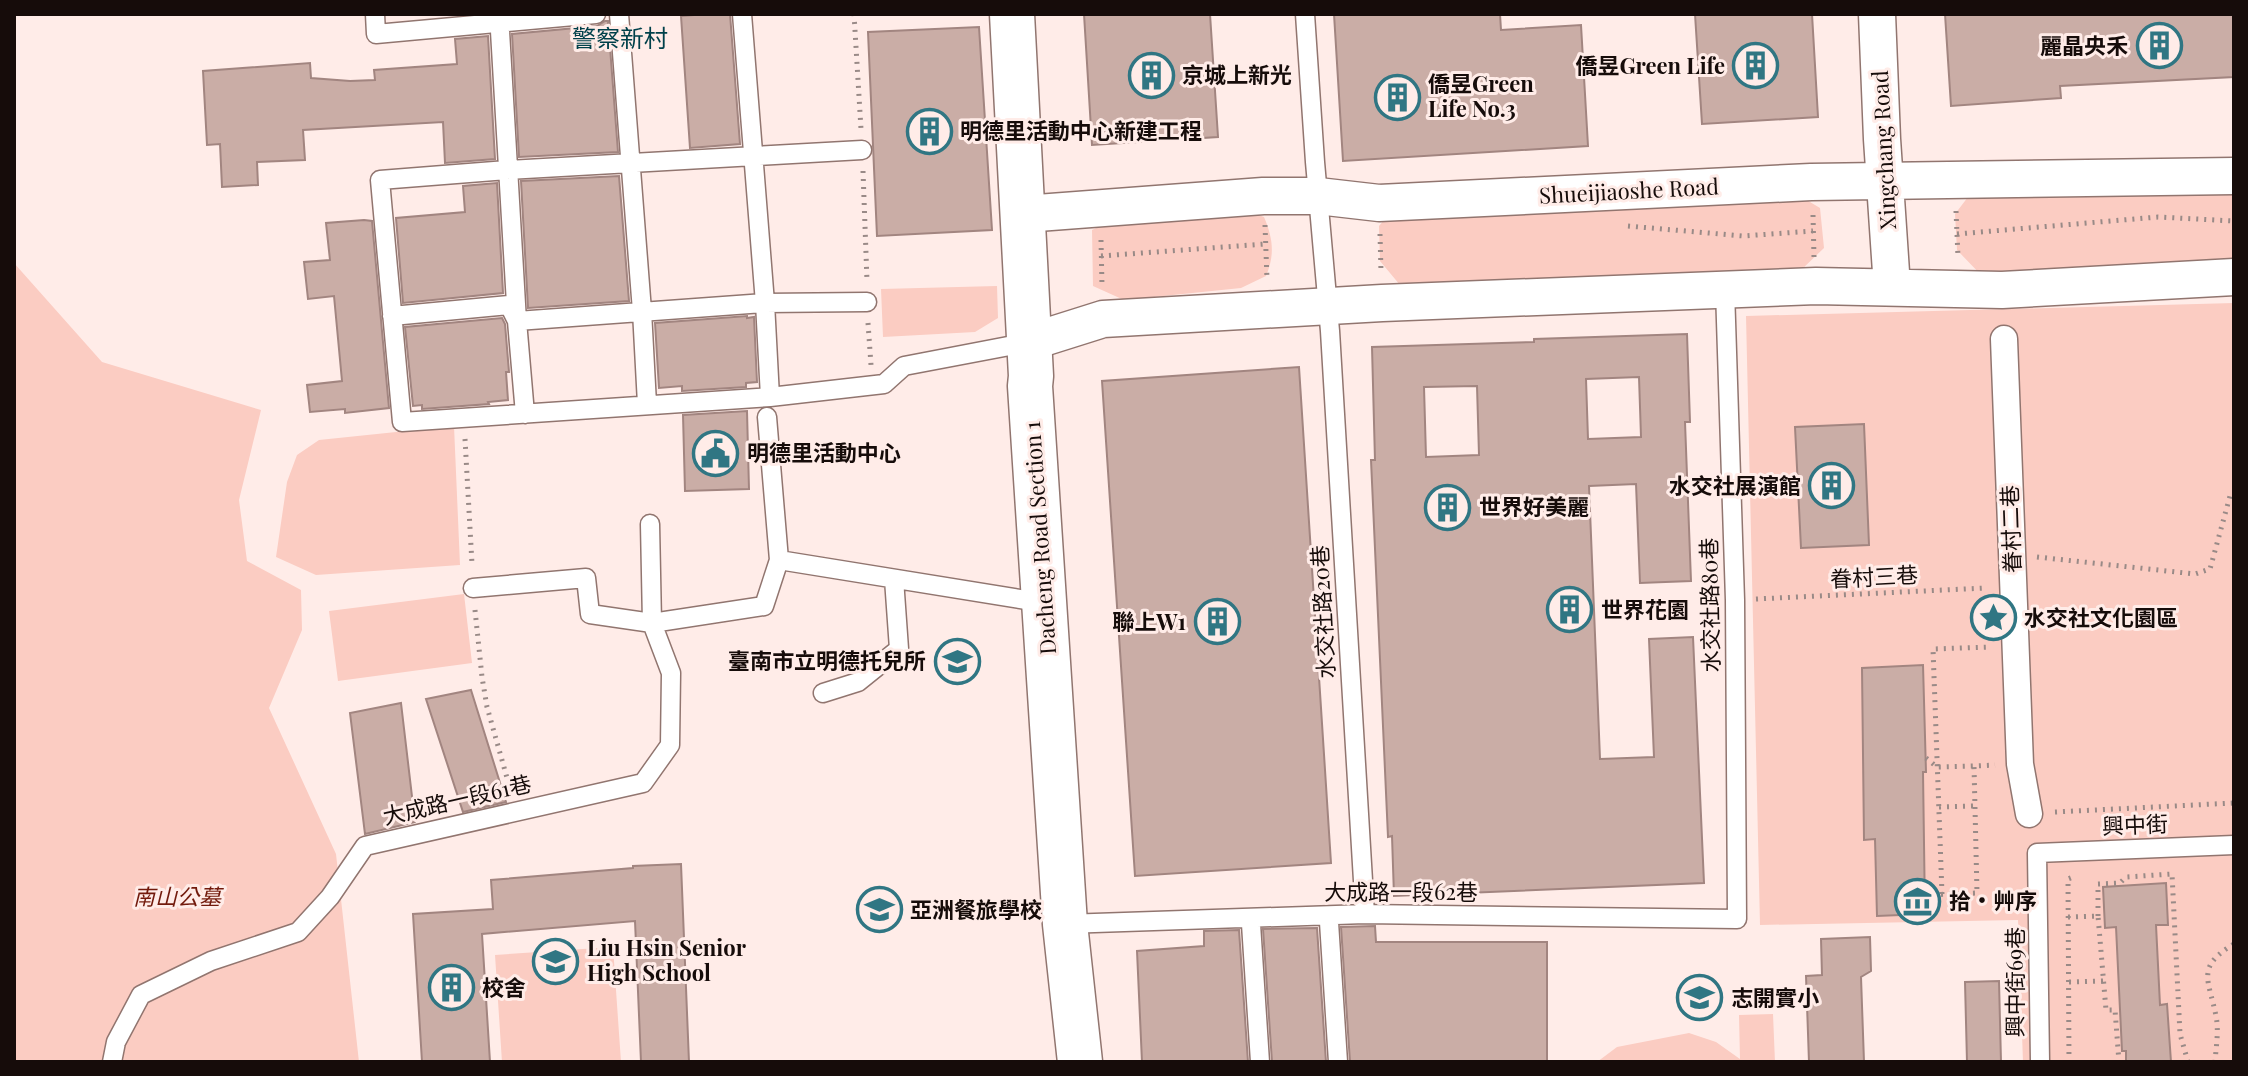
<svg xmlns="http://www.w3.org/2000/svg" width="2248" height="1076" viewBox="0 0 2248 1076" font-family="'Playfair Display','Noto Sans TC',serif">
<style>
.green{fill:#fbccc2}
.building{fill:#caada6;stroke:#a28580;stroke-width:2;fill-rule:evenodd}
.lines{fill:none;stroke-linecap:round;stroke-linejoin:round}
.service-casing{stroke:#91756f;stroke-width:21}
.pedestrian-casing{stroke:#91756f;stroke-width:29}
.minor-casing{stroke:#91756f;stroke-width:39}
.tertiary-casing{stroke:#91756f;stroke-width:47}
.path{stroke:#998a87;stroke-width:5;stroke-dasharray:2 6;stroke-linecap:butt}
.service{stroke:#fff;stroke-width:18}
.pedestrian{stroke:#fff;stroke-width:26}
.minor{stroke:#fff;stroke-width:36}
.tertiary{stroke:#fff;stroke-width:44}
.labels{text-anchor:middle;stroke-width:6;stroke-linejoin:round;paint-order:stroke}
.poi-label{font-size:22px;font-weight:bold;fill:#160c0a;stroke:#ffece8;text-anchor:start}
.street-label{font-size:22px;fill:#160c0a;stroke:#ffece8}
.park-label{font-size:22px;font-style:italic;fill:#721a0c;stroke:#ffece8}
.neighbourhood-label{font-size:24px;fill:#00404a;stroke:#ffece8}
</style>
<rect width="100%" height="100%" fill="#ffece8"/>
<!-- green -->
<path class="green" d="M2234,194V264L1984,278L1957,250L1955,214L1968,197Z
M1800,196L1820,208L1824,248L1800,271L1405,291L1380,261L1379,226L1396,206Z
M1245,210L1264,217C1273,238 1275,255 1266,276L1241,288L1124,300L1093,286L1092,230L1117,218Z
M14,263L102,362L261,410L239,500L247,561L301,590L302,630L269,708L336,854L359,1062H14Z
M997,286L998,318L975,332L883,337L881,289Z
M2234,303V1062H2023L2018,920L1760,925L1746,316Z
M454,426L460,565L316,575L276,557L287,482L297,455L319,440Z
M464,594L472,663L338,681L329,611Z
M613,947L621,1062H502L495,955Z
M1773,1014L1775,1062H1597L1617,1047L1689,1033L1716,1042L1740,1059L1739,1015Z"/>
<!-- building -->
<path class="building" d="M707,14H730L740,144L690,148L681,16Z
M1084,14H1210L1218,137L1092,145Z
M1334,14H1500L1501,30L1581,25L1588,146L1343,161Z
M1695,14H1812L1818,117L1702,124Z
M1945,14H2234V77L2060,86L2061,98L1951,106Z
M605,21H608L618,152L519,157L512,34L597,26Z
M979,27L992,230L877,236L868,32Z
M488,36L495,159L445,163L443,122L303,130L305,160L257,162L258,185L222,187L220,144L207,145L203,71L310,63L311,78L350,81L375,80L374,70L457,64L455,39Z
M619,176L629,301L528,308L521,181Z
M497,183L503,293L403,303L396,218L465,212L463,186Z
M364,220L372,221L389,408L345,413V409L310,412L307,385L342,381L334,296L308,299L304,262L330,260L326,223Z
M747,316V318L754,317L757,382L746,383V387L682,391V386L659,388L655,323Z
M502,318L505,324L509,372H506L508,400L488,402L489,404L422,409V405L413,406L405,327Z
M1687,334L1690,422H1685L1691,581L1640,583L1636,484L1589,486L1600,759L1654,757L1649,639L1693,637L1704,883L1394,896L1392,836L1388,837L1371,460H1375L1372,347L1534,342V339ZM1639,377L1641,437L1588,439L1586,379ZM1477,386L1479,455L1426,457L1424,387Z
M1299,367L1331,863L1135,876L1102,381Z
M747,411L749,489L685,491L683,415Z
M1864,424L1869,545L1801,548L1795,427Z
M1923,665L1926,772H1923L1925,914L1877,916L1875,839L1864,840L1862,668Z
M471,690L506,802L463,812L426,699Z
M401,703L415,822L365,834L350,713Z
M681,864L689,1062H641L635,921L482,934L490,1062H422L413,914L493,909L491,880L633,868V866Z
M2166,883L2168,925H2156L2160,1005L2167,1004L2171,1062H2126V1051H2122L2116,927L2105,928L2103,887Z
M1375,926L1376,942H1547V1062H1350L1341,927Z
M1317,928L1326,1062H1272L1263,929Z
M1239,930L1248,1062H1142L1137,951L1204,946V931Z
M1870,937L1871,971L1861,977L1864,1062H1809L1806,976L1822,975L1821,939Z
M1999,981L2001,1062H1967L1965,982Z"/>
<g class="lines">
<defs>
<path id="service" d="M375,14L376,34L596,14
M499,14L517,321L525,414
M619,14L642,311L647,404
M742,14L765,303L770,397
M1305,14L1315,162L1330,331L1365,914
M862,150L507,170L380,180L402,422L770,397L884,384L904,366L1030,342
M392,316L509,305L517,321L765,303L867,302
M767,417L779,560
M473,588L586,578L590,614L652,623L650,524
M823,693L858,682L899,649L894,579
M1329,922L1338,1062
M1065,924L1365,914L1737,919L1735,600L1725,290
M1251,924L1260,1062
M112,1062L116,1042L141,995L211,961L298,932L330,897L365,846L643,783L670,745L671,673L652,623L764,606L779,560L1045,603
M2040,1062L2037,853L2234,845"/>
<path id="pedestrian" d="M2004,339L2020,764L2029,814"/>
<path id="minor" d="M1877,14L1882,139L1892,287
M1024,214L1263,196H1318L1379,203L1811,182L2234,176
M1030,342L1103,319L1382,303L1816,286L2002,290L2234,277"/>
<path id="tertiary" d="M1012,14L1031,376L1030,386L1065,924L1080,1062"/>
</defs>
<!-- service casing -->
<use href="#service" class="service-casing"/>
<!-- pedestrian casing -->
<use href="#pedestrian" class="pedestrian-casing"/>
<!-- minor casing -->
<use href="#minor" class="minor-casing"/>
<!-- tertiary casing -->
<use href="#tertiary" class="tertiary-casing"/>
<!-- path -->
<path class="path" d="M854,14L861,129
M863,171L867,281
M1956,211L1958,257
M1813,215L1814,257
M1265,225L1267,279
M1628,226L1743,236L1813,231
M1380,234L1381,272
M1957,234L2158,217L2234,221
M1101,240L1102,286
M1101,256L1265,244
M868,323L871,365
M465,439L472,564
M2037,557L2195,574L2210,569L2230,496L2234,494
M1756,599L1986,588
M475,610L482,677L487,707L511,792
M1926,758L1937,767L1974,766
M1939,807L1974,806
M2055,812L2234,803
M1942,894L1933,649L1991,647
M1925,895L1977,893L1974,766L1995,765
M2098,916V884L2120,883L2126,877L2172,874L2180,1034L2188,1062
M2068,917L2098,916L2106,1010H2115L2119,1062
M2069,982L2104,981
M2069,1062L2068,879L2073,877
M2215,1062C2216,1047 2219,1031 2216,1016C2209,980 2195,967 2234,944"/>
<!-- service -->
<use href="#service" class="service"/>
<!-- pedestrian -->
<use href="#pedestrian" class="pedestrian"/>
<!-- minor -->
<use href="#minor" class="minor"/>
<!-- tertiary -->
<use href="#tertiary" class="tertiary"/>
</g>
<!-- icons -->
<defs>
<symbol id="building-ring" viewBox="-11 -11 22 22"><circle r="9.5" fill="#ffece8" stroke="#307683" stroke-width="1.5"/><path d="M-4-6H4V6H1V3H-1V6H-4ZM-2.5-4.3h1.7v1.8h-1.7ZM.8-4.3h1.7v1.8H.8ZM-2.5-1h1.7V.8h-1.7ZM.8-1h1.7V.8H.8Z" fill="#307683"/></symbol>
<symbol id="civic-ring" viewBox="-11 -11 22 22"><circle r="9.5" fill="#ffece8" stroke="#307683" stroke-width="1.5"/><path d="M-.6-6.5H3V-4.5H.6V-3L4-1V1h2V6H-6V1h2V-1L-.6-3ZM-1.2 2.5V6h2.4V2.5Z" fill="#307683"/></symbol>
<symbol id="sight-ring" viewBox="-11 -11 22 22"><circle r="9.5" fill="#ffece8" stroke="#307683" stroke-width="1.5"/><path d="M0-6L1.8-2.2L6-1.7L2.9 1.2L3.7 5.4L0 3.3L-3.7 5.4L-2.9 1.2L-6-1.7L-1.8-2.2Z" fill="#307683"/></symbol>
<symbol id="school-ring" viewBox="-11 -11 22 22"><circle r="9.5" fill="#ffece8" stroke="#307683" stroke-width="1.5"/><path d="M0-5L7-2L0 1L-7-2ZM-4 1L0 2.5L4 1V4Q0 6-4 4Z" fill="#307683"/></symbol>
<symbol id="museum-ring" viewBox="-11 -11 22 22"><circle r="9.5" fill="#ffece8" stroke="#307683" stroke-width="1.5"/><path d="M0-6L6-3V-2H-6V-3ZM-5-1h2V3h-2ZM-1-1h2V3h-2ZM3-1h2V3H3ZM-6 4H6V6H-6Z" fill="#307683"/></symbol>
</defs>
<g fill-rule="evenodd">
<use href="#building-ring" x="2134" y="20" width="51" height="51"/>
<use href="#building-ring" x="1730" y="40" width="51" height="51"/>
<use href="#building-ring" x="1126" y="50" width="51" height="51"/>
<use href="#building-ring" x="1372" y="72" width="51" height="51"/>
<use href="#building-ring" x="904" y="106" width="51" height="51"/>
<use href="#civic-ring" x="690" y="428" width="51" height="51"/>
<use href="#building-ring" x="1806" y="460" width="51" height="51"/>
<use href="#building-ring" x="1422" y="482" width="51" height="51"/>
<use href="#building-ring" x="1544" y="584" width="51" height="51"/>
<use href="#sight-ring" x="1968" y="592" width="51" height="51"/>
<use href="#building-ring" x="1192" y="596" width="51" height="51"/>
<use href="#school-ring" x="932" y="636" width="51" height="51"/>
<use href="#museum-ring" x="1892" y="876" width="51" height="51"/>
<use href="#school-ring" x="854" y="884" width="51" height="51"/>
<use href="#school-ring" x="530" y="936" width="51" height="51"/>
<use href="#building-ring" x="426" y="962" width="51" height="51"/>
<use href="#school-ring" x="1674" y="972" width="51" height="51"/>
</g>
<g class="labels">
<!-- poi labels -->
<g class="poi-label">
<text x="2128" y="54" text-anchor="end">麗晶央禾</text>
<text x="1725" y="74" text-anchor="end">僑昱Green Life</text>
<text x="1182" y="83">京城上新光</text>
<text x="1428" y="92">僑昱Green<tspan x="1428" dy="25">Life No.3</tspan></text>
<text x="960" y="139">明德里活動中心新建工程</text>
<text x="747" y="461">明德里活動中心</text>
<text x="1801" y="494" text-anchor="end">水交社展演館</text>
<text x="1479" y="515">世界好美麗</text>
<text x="1601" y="618">世界花園</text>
<text x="2024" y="626">水交社文化園區</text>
<text x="1186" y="630" text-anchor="end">聯上W1</text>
<text x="926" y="669" text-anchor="end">臺南市立明德托兒所</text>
<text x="1949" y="909">拾・艸序</text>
<text x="910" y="918">亞洲餐旅學校</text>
<text x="587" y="956">Liu Hsin Senior<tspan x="587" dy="25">High School</tspan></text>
<text x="482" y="996">校舍</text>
<text x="1731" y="1006">志開實小</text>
</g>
<!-- street labels -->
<g class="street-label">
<text transform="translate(1884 150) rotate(-93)" y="8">Xingchang Road</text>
<text transform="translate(1629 191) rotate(-3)" y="8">Shueijiaoshe Road</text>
<text transform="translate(2011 529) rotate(-92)" y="8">眷村二巷</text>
<text transform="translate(1040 538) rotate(-94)" y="8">Dacheng Road Section 1</text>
<text transform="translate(1874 577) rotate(-3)" y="8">眷村三巷</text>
<text transform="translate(1710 605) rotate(-91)" y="8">水交社路80巷</text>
<text transform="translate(1323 612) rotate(-93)" y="8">水交社路20巷</text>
<text transform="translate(457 800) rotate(-13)" y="8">大成路一段61巷</text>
<text transform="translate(2135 825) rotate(-2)" y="8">興中街</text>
<text x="1401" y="900">大成路一段62巷</text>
<text transform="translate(2015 982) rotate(-90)" y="8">興中街69巷</text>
</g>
<!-- park labels -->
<g class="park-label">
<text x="177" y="905">南山公墓</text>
</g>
<!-- neighbourhood labels -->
<g class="neighbourhood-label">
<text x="620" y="47">警察新村</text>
</g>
</g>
<!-- border -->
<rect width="2248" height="1076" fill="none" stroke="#160c0a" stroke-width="32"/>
</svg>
